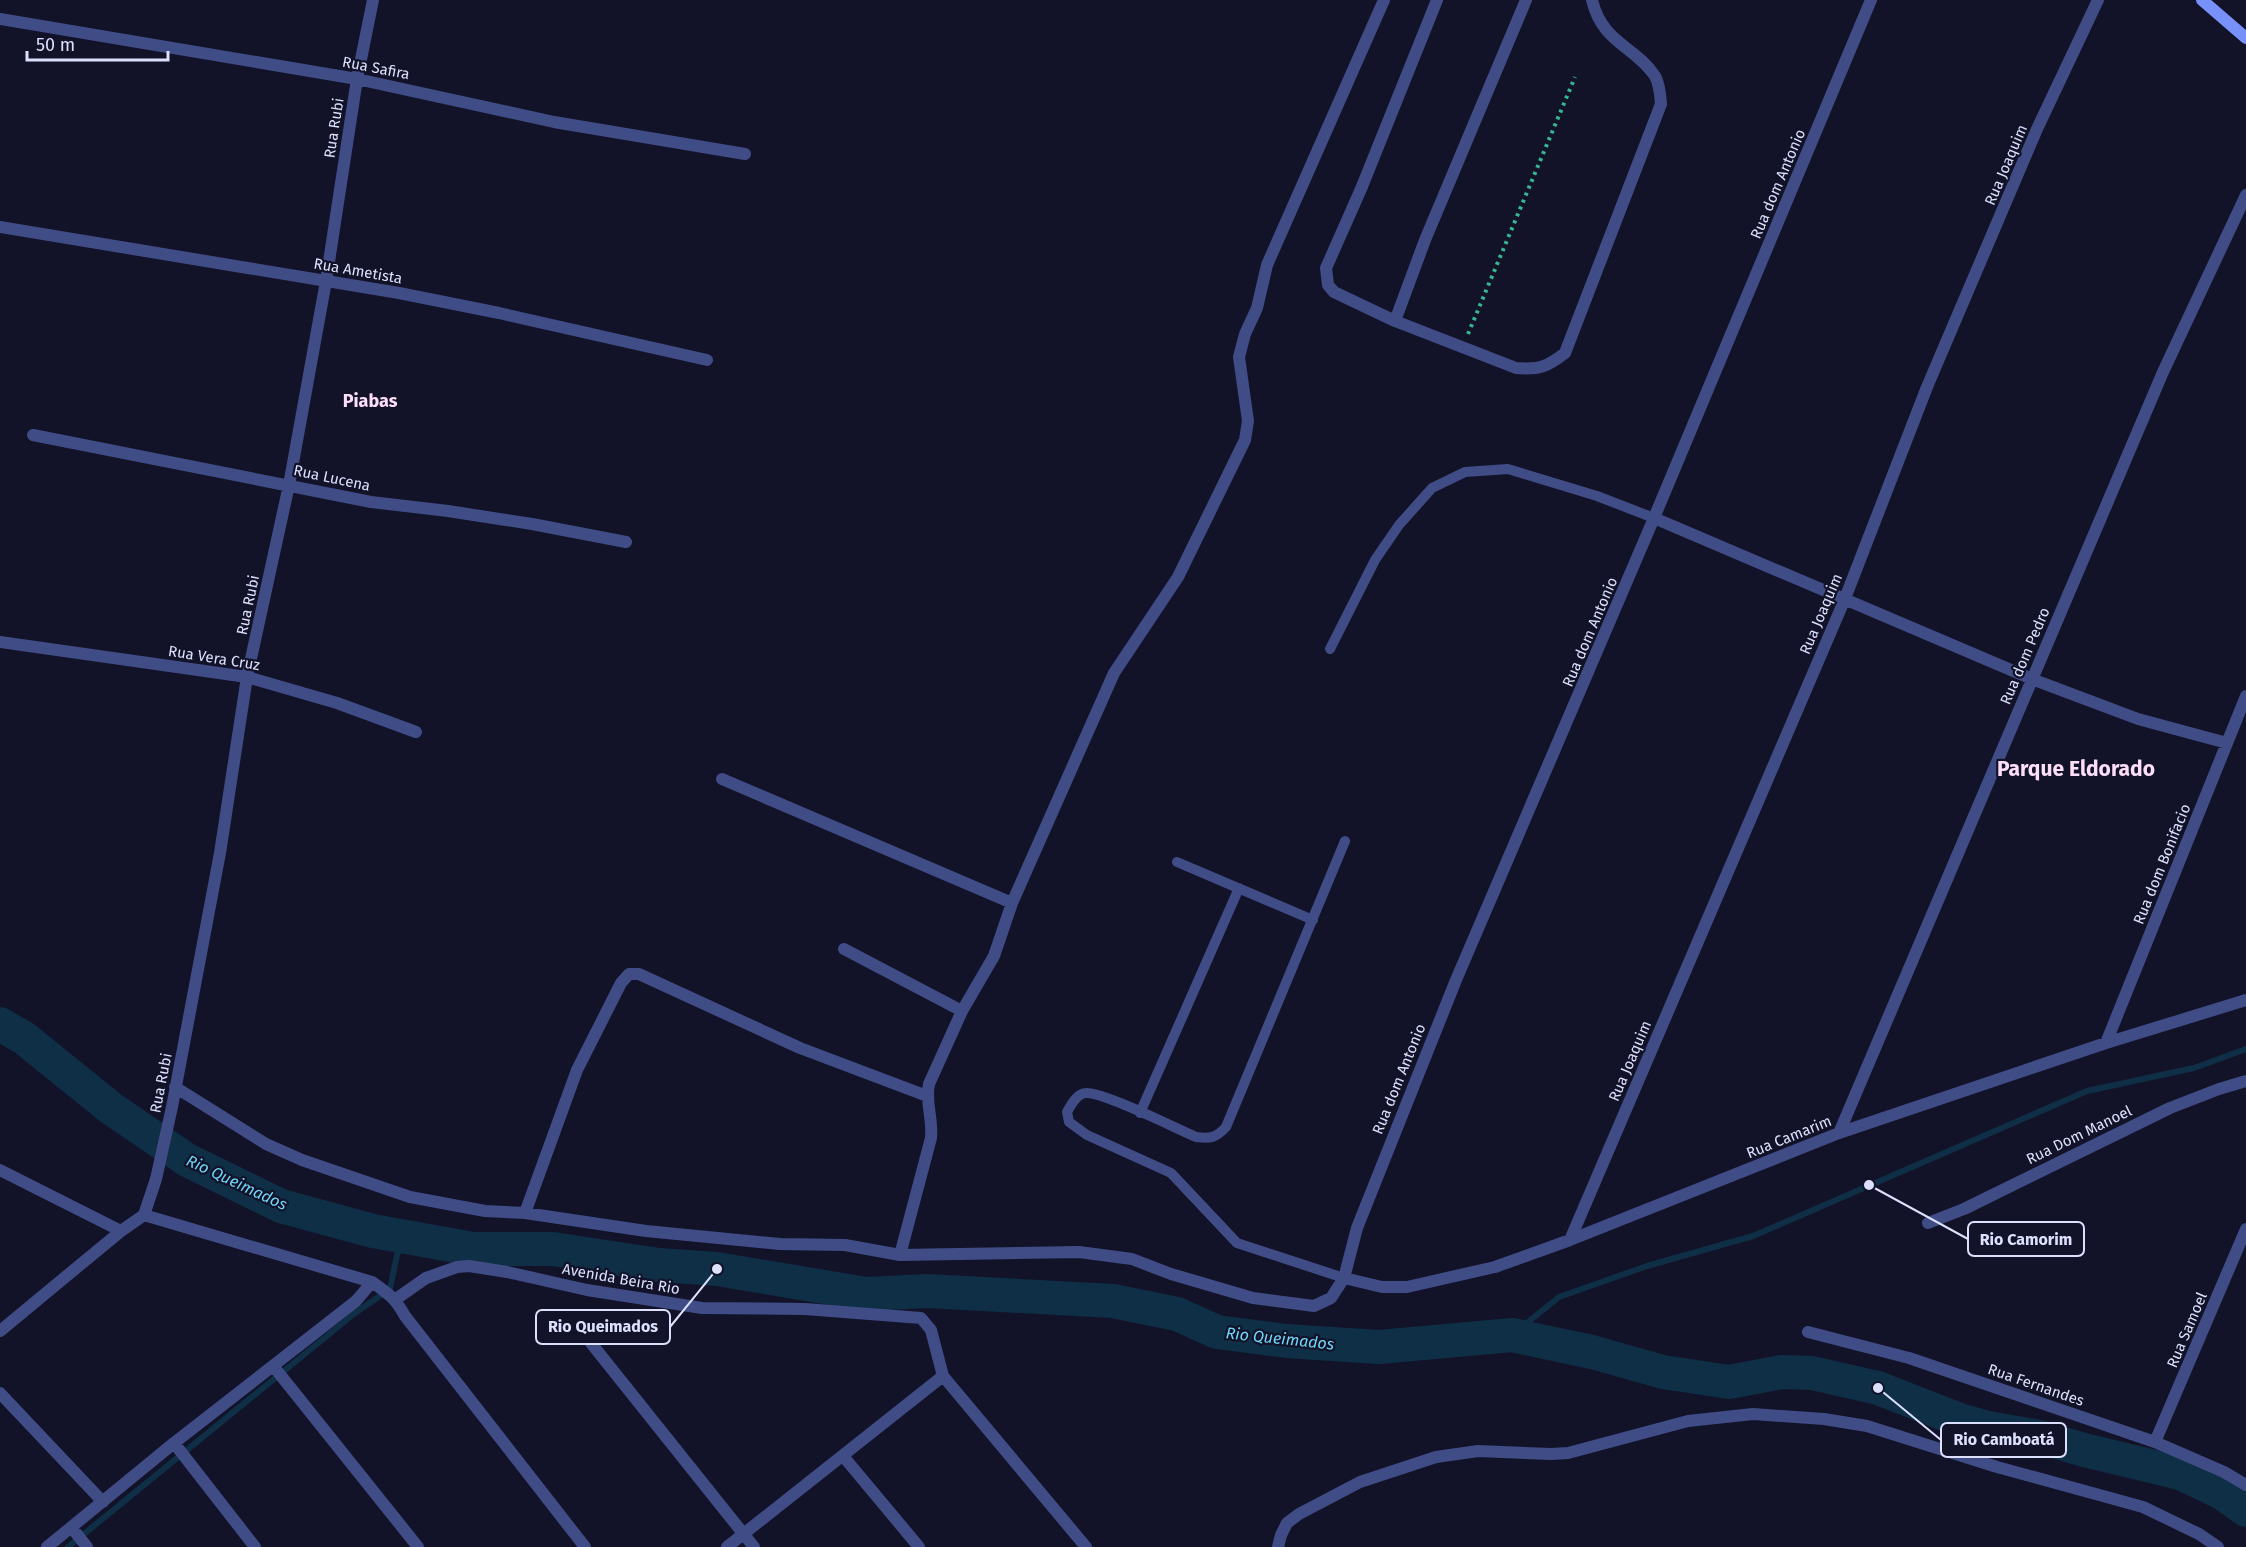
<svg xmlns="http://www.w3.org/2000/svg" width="2246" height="1547" viewBox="0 0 2246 1547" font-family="'Fira Sans',sans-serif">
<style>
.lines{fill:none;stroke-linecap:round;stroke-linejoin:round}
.stream{stroke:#0e2f46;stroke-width:6}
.river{stroke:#0e2f46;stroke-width:34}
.path{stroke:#37b693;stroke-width:4;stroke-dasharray:3 4.5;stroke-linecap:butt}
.lane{stroke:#404c86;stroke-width:10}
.street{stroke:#404c86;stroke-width:12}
.secondary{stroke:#7891f8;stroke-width:12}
.labels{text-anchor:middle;stroke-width:4.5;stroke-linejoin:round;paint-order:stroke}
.street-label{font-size:15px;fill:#dce0fd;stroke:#121329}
.water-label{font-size:16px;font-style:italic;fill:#70d6f8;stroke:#121329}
.quarter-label{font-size:18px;font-weight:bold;fill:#fddef9;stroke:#121329}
.district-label{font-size:21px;font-weight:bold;fill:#fddef9;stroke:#121329}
.leader{fill:none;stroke:#dce0fd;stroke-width:2}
.callout-dot{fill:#dce0fd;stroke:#121329;stroke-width:2}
.callout{fill:#121329;stroke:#dce0fd;stroke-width:2}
.callout-label{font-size:16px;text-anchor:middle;font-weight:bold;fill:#dce0fd}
</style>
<rect width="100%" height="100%" fill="#121329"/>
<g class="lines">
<!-- stream -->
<path class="stream" d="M1512,1335L1559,1297L1647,1266L1753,1236L2087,1091L2194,1068L2246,1049
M68,1547L355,1313L390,1289L397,1255L405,1237"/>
<!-- river -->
<path class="river" d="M0,1024L24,1038L112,1109L187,1160L281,1206L373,1231L473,1249H553L659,1265L717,1269L866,1294L927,1291L1113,1301L1177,1314L1217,1332L1286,1341L1379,1347L1512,1335L1592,1352L1663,1372L1729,1382L1782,1372L1812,1373L1878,1388L1960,1420L1988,1428L2040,1437L2084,1450L2180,1473L2222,1493L2246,1510"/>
<!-- path -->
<path class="path" d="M1468,334L1575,77"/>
<!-- lane -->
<path class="lane" d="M1330,649L1375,560L1399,525L1432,488L1465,472L1508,469L1597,496L1654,518
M1177,862L1313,920
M1140,1113L1239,888
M1344,1278L1237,1243L1171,1173L1087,1135L1069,1122L1067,1112C1071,1105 1077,1093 1086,1093C1104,1092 1175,1128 1196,1137C1210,1139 1216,1138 1226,1127L1345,841"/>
<!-- street -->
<path class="street" d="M1526,0L1425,240L1395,321L1516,368C1539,370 1547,367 1565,353L1661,104C1660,95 1660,85 1655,76C1635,46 1602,43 1592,0
M0,19L357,79L554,122L745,154
M0,227L399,293L499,313L707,360
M1395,321L1334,292L1328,285L1326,268L1361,189L1437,0
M33,435L371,502L448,511L532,524L626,542
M1654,518L2032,679L2138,719L2227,743
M0,642L247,677L337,703L416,732
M722,779L1012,903
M844,949L962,1011
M2106,1043L2246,696
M175,1087L266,1144L302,1160L410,1197L485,1211L525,1213L646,1231L780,1244L845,1245L900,1255L1079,1252L1132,1259L1171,1274L1253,1298L1314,1306L1331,1298L1344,1278L1357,1228L1456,980L1654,518L1871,0
M1839,1133L2163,372L2246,195
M0,1170L121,1231
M525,1213L577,1070L621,983L629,974H639L800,1048L927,1096
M144,1215L156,1179L172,1107L220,853L247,677L289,485L326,281L357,79L373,0
M144,1215L372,1282C389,1294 395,1298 405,1316L585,1547
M1928,1223L1964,1209L2170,1108L2219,1089L2246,1081
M1570,1240L1844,601L1927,387L2037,129L2098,0
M900,1255L931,1138C933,1117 925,1103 929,1084L962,1011L994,956L1012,903L1114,673L1178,577L1245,440L1248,421L1239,357L1245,334L1257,308L1267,265L1384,0
M1344,1278L1382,1287H1407L1495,1267L1570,1240L1839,1133L2106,1043L2246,1000
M396,1299L426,1278L457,1267L469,1266L507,1272L587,1290L702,1308L805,1309L921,1318L931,1330L943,1376L727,1547
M0,1331L121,1231L144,1215
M1808,1332L1909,1358L2155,1442L2224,1472L2246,1485
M591,1343L754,1547
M274,1367L418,1547
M943,1376L1086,1547
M0,1393L103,1502
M2155,1442L2246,1229
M174,1443L255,1547
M843,1456L919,1547
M72,1528L87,1547
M47,1547L174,1443L356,1301L372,1282
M1278,1547L1281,1535L1287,1523L1299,1514L1360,1482L1436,1457L1478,1451L1551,1454L1568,1453L1688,1421L1753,1414L1824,1419L1867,1426L1997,1467L2143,1507L2199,1534L2218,1547"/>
<!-- secondary -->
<path class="secondary" d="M2202,0L2246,38"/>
</g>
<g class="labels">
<!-- street labels -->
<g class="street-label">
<text transform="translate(376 68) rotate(11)" y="5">Rua Safira</text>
<text transform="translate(334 128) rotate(-81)" y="5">Rua Rubi</text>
<text transform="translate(2006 165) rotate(-67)" y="5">Rua Joaquim</text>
<text transform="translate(1778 184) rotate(-67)" y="5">Rua dom Antonio</text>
<text transform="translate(358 271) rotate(10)" y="5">Rua Ametista</text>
<text transform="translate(332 478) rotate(12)" y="5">Rua Lucena</text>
<text transform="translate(248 605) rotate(-78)" y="5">Rua Rubi</text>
<text transform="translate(1821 614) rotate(-67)" y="5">Rua Joaquim</text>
<text transform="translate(1590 632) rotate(-67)" y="5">Rua dom Antonio</text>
<text transform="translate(2025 656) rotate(-67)" y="5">Rua dom Pedro</text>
<text transform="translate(214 658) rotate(9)" y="5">Rua Vera Cruz</text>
<text transform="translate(2162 864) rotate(-68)" y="5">Rua dom Bonifacio</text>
<text transform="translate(1630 1061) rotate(-67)" y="5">Rua Joaquim</text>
<text transform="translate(1399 1079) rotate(-68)" y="5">Rua dom Antonio</text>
<text transform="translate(161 1083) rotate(-79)" y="5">Rua Rubi</text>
<text transform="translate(2079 1135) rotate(-26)" y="5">Rua Dom Manoel</text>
<text transform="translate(1789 1137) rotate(-22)" y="5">Rua Camarim</text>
<text transform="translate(621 1279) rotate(10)" y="5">Avenida Beira Rio</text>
<text transform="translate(2187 1330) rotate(-67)" y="5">Rua Samoel</text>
<text transform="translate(2036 1385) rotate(19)" y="5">Rua Fernandes</text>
</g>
<!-- water labels -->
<g class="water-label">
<text transform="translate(237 1182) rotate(25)" y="6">Rio Queimados</text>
<text transform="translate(1280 1338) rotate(6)" y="6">Rio Queimados</text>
</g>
<!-- quarter labels -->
<g class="quarter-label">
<text x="370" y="407">Piabas</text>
</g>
<!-- district labels -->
<g class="district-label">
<text x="2076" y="776">Parque Eldorado</text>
</g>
</g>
<!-- callouts -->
<path class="leader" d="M1869 1185L1968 1239M717 1269L670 1327M1878 1388L1941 1440"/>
<g class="callout-dot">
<circle cx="1869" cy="1185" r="6"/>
<circle cx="717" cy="1269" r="6"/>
<circle cx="1878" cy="1388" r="6"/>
</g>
<g class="callout">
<rect x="1968" y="1222" width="116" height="34" rx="6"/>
<rect x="536" y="1310" width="134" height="34" rx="6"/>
<rect x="1941" y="1423" width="125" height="34" rx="6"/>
</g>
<g class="callout-label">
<text x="2026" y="1245">Rio Camorim</text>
<text x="603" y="1332">Rio Queimados</text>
<text x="2004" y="1445">Rio Camboatá</text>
</g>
<!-- scale -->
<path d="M27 51v9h141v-9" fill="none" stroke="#dce0fd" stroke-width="3"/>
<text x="36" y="51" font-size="18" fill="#dce0fd" stroke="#121329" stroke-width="4.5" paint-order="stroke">50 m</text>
</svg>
